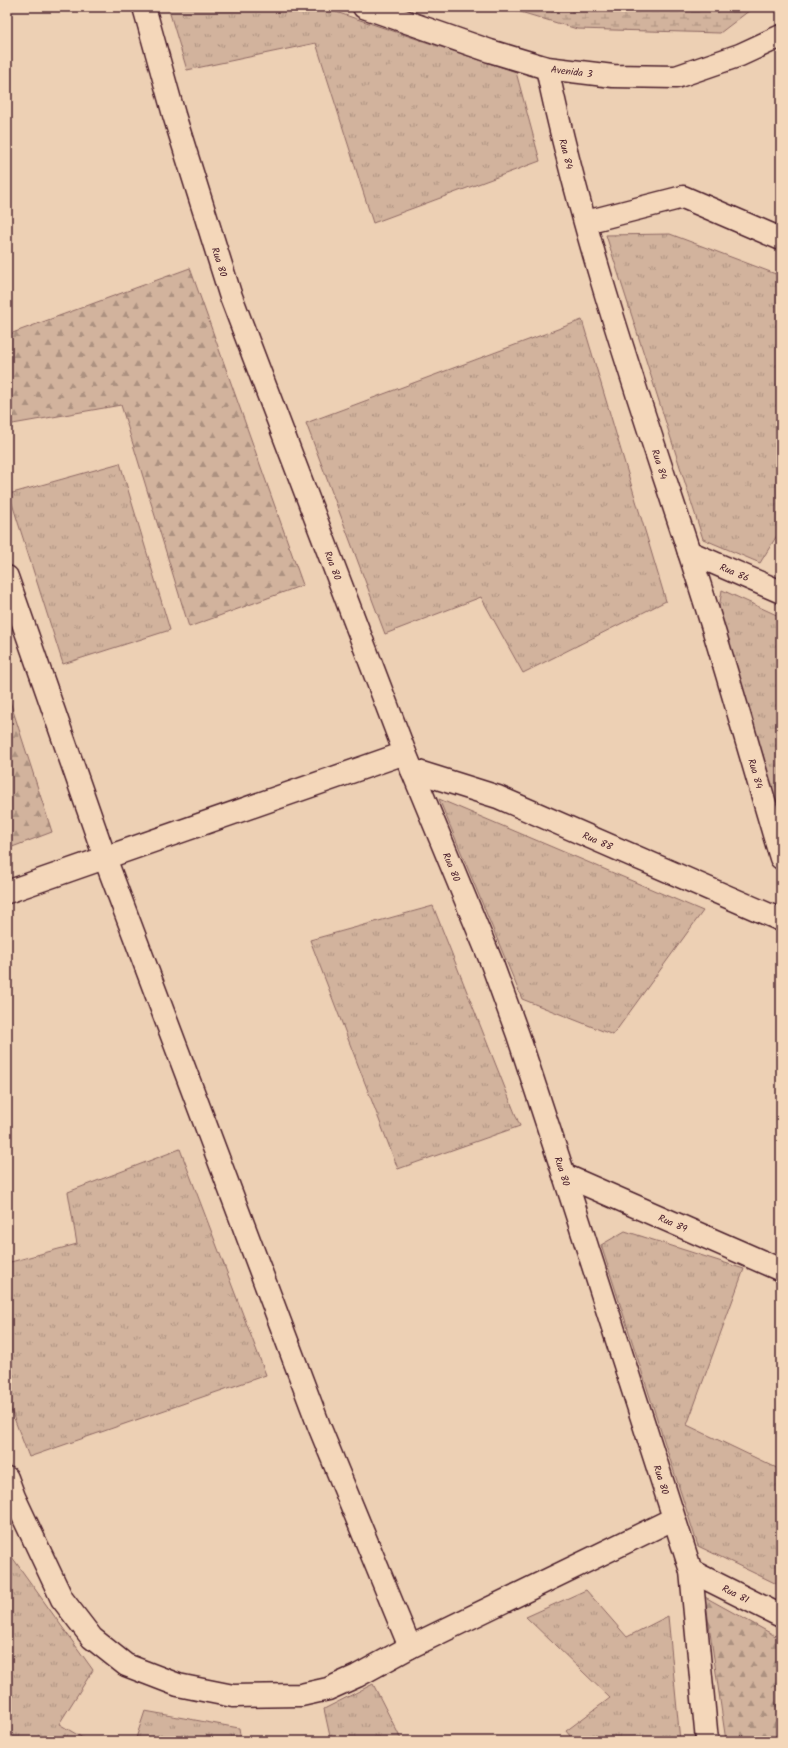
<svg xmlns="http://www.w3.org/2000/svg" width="788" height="1748" viewBox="0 0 788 1748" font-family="Kalam,sans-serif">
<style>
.grass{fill:url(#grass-tufts);stroke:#8e6964}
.forest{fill:url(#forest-firs);stroke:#8e6964}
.wetland{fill:url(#wetland-marsh);stroke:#8e6964}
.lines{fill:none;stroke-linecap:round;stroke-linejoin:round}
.minor-casing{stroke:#4a1f2b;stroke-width:25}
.secondary-casing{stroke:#4a1f2b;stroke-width:25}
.minor{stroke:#f4d7ba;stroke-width:22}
.secondary{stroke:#f4d7ba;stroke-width:22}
.labels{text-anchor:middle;stroke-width:3;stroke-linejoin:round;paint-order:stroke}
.street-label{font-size:10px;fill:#4a1f2b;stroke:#f4d7ba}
</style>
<defs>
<pattern id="grass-tufts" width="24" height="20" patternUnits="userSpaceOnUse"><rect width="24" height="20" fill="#d2b39d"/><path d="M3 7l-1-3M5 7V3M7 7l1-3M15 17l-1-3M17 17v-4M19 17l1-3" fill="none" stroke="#ac9180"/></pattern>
<pattern id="forest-firs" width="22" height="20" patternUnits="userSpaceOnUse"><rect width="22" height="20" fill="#d2b39d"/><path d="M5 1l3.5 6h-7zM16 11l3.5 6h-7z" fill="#ac9180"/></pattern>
<pattern id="wetland-marsh" width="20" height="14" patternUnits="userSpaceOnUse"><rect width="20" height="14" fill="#d2b39d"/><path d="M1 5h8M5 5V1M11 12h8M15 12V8" fill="none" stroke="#ac9180"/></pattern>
</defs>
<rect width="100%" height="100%" fill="#edd0b4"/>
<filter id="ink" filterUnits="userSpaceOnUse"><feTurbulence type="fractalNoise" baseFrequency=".025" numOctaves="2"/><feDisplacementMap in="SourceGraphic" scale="8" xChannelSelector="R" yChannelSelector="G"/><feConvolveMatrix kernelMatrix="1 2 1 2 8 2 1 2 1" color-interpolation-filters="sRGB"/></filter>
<g filter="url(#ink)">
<!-- grass -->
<path class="grass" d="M168,7H321L516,72L540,161L373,223L316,43L187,70Z
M670,234L781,276V529L760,563L703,539L606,235Z
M582,320L666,601L523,673L481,597L385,634L306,423Z
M120,463L170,630L63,664L9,494Z
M722,590L781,617V819L719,608Z
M439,799L703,911L613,1035L522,999Z
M433,906L520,1126L398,1169L310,940Z
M180,1149L266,1375L29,1457L7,1400V1263L77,1244L68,1192Z
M625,1231L744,1269L687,1425L781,1470V1586L698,1546L601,1245Z
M7,1550L93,1670L59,1724L88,1741H7Z
M586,1590L627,1637L668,1616L680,1741H574L566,1731L610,1698L526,1617Z
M373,1684L402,1741H331L324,1709Z
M145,1711L239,1728L241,1741H135Z"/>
<!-- forest -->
<path class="forest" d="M190,268L303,585L189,627L121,405L7,425V335Z
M7,692L52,832L7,849Z
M705,1597L781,1639V1741H726Z"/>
<!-- wetland -->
<path class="wetland" d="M504,7H754L720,33L577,29Z"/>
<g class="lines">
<defs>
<g id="minor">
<path id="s1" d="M144,7L174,115L230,294L405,753L491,961L518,1035L564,1175L691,1571L707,1741"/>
<path id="s2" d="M547,68C581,232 636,390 688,549C722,651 750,755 781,858"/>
<path d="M586,222L683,197L781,239"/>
<path id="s3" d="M689,552L781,592"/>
<path d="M7,577L105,858L319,1426L410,1647"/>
<path id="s4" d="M412,770L498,797L781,920"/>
<path d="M7,892L405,753"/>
<path id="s5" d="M564,1175L781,1270"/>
<path d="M7,1478L14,1497L62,1599L92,1638L126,1665L178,1685L233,1696L301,1695L328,1689L357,1676L410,1647L673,1519"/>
<path id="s6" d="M691,1571L781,1616"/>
</g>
<g id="secondary">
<path id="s7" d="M364,7L490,51L547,68L613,76L676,77L740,55L781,36"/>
</g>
</defs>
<!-- minor casing -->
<use href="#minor" class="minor-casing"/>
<!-- secondary casing -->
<use href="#secondary" class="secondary-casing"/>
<!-- minor -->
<use href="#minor" class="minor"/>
<!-- secondary -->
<use href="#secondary" class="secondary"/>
</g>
</g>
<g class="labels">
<!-- street labels -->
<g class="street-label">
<text dy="4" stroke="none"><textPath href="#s7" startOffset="218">Avenida 3</textPath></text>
<text dy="4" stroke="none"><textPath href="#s2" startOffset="88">Rua 84</textPath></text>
<text dy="4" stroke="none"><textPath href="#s1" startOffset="266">Rua 80</textPath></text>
<text dy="4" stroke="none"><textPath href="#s2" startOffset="412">Rua 84</textPath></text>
<text dy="4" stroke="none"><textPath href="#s1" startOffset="590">Rua 80</textPath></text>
<text dy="4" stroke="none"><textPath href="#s3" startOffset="50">Rua 86</textPath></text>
<text dy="4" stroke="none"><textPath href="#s2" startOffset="736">Rua 84</textPath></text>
<text dy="4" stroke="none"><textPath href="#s4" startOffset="199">Rua 88</textPath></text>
<text dy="4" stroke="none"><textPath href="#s1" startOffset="914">Rua 80</textPath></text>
<text dy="4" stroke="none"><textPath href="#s1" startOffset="1238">Rua 80</textPath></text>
<text dy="4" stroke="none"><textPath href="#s5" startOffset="119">Rua 89</textPath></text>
<text dy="4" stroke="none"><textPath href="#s1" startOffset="1562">Rua 80</textPath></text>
<text dy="4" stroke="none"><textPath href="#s6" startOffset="50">Rua 81</textPath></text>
</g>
</g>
<!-- margin -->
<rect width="788" height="1748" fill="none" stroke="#f4d7ba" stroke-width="24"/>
<rect x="12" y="12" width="764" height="1724" fill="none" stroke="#4a1f2b" stroke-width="1.5" filter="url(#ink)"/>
</svg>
